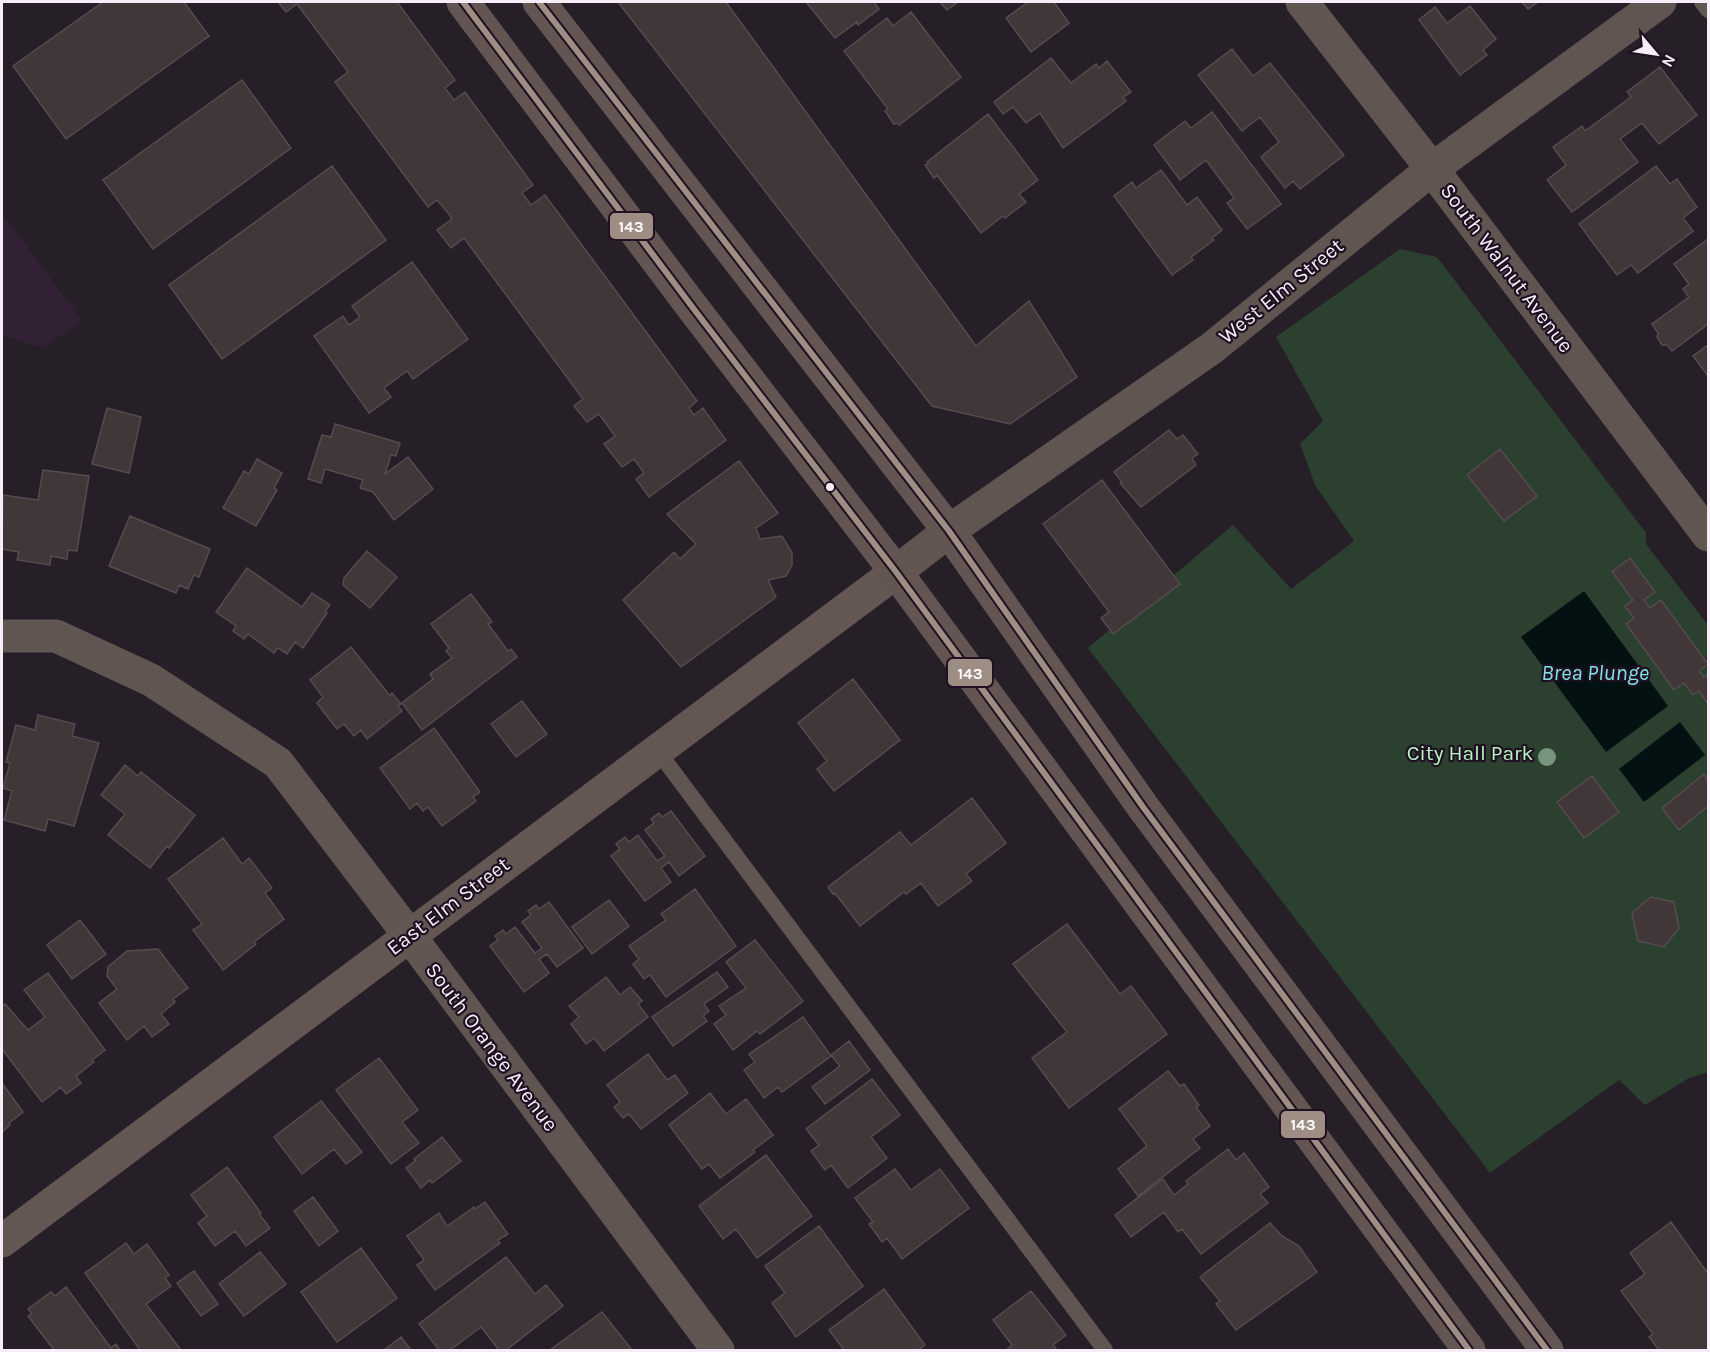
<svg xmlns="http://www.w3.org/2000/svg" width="1710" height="1352" viewBox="0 0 1710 1352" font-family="Karla,sans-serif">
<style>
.built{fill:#322135}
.green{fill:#2c4030}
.water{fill:#041112}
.building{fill:#413638;stroke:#554c4f;stroke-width:1.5}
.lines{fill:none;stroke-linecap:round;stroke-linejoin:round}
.lane{stroke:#615551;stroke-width:16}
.street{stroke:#615551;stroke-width:33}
.secondary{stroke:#645753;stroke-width:33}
.primary{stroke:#625552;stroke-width:33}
.bus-1-casing{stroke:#1f1122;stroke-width:10}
.bus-1{stroke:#9e8d83;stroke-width:6}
.tree{fill:#77947d}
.bus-dot{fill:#f7edf9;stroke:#1f1122;stroke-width:2}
.labels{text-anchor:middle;stroke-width:4.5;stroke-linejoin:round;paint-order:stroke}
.street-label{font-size:21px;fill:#f7edf9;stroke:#1f1122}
.park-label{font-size:21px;fill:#b9f4c2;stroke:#1f1122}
.water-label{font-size:22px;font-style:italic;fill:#81e1e4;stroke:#1f1122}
.line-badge{stroke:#1f1122;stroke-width:2}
.badge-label{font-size:16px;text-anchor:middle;font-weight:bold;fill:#fff}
</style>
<rect width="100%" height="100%" fill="#261f28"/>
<!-- built -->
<path class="built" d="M2,213L82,321L43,348L2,335Z"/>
<!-- green -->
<path class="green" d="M1400,249L1437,257L1646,533V544L1708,625V1072L1689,1078L1645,1105L1619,1080L1490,1173L1088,648L1233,525L1291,589L1354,541L1315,485L1300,444L1323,421L1276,337Z"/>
<!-- water -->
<path class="water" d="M1584,591L1668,706L1606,752L1521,637Z
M1680,722L1705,755L1644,802L1619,769Z"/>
<!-- building -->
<path class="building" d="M103,2H184L209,36L66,139L13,66Z
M278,2H397L455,80L445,88L454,100L465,92L533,185L522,193L531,205L545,195L697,401L689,408L694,415L703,408L726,440L649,497L636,479L644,473L634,459L622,467L604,444L615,436L599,414L587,422L574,406L583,399L464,238L451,248L437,230L452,219L449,214L437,200L428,207L335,82L348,72L297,4L286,12Z
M618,2H726L976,346L1029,301L1077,377L1010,424L932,406Z
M806,2H874L879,9L858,25L857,22L835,38Z
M940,2H958L947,10Z
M1028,2H1054L1069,23L1031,52L1006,18Z
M1522,2H1538L1528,9Z
M1470,6L1496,39L1483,50L1487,55L1460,75L1419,20L1435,7L1447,23Z
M911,12L961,77L899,125L897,123L894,124L885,111L888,109L844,51L887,18L893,26Z
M1232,49L1253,76L1270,63L1344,155L1300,189L1293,181L1285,188L1261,157L1279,142L1260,117L1242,131L1198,75Z
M1051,58L1071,83L1096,64L1099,68L1107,61L1131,92L1123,97L1126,101L1063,148L1040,113L1026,123L1013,107L1003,114L994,102Z
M1660,67L1697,115L1659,144L1642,123L1620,139L1638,162L1572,212L1547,180L1566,165L1553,147L1582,126L1585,131L1631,97L1627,92Z
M242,80L291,148L153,249L103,180Z
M1212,112L1281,204L1247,229L1227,203L1234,198L1206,160L1180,180L1154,145L1185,121L1191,128Z
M988,114L1038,180L1019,194L1026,202L1005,218L1003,216L981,233L937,175L934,178L925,165L928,164L927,162Z
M332,166L386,240L222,359L169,285Z
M1656,166L1670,184L1677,179L1697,207L1683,218L1693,231L1638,273L1631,265L1617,275L1579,224Z
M1161,170L1187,205L1197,197L1222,230L1212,238L1214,240L1191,257L1193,260L1172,275L1114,196L1132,182L1136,188Z
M1708,239V324L1672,351L1667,345H1662L1657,337L1658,333L1652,324L1689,297L1683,289L1689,284L1674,264Z
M412,262L468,339L413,379L407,371L384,388L391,397L369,413L314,336L343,316L349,325L360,317L352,306Z
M1708,345V376L1693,356Z
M107,408L141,417L129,473L92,464Z
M335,424L400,443L396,456L391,455L385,474L408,457L433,489L394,520L373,492L360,488L363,480L325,469L321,483L308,479L322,435L331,437Z
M1169,430L1177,439L1183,435L1198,454L1192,458L1196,465L1141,507L1120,483L1122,482L1114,472Z
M1500,449L1537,496L1504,521L1467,475Z
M257,459L282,473L274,488L277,490L256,526L223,508L244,471L249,474Z
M739,461L778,513L756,528L760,539L782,536L792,553V565L786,576L768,580L776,597L681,667L623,600L674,552L680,559L696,544L667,514Z
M43,470L89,476L77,551L68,550L67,559L51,556L50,565L17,560L19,552L2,549L3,495L38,500Z
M1102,480L1180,584L1113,634L1101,618L1109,612L1043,524Z
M130,516L210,549L199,577L194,575L188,589L179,585L176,593L109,566Z
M367,551L397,577L370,608L343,585L344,578Z
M1630,558L1655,592L1644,600L1650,608L1661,600L1708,664L1699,671L1704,677L1708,674V704L1699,691L1693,695L1684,683L1674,690L1626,624L1634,618L1625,606L1633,600L1612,572Z
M247,568L302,607L312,593L330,605L325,612L327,613L303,648L295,642L287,654L278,648L274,653L248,634L244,639L233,631L236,626L216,612Z
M471,594L492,622L488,624L508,651L511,649L517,657L422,730L402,703L433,679L430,674L452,658L446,651L449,648L431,624Z
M351,647L390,696L392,693L401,704L398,706L402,711L367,739L361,730L354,736L344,724L337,729L317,703L323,697L310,680Z
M853,679L900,740L834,791L817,769L827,761L798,723Z
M522,701L547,734L516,757L491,724Z
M38,715L75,724L72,736L99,743L74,826L48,819L45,831L4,820L12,791L3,788L10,763L6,762L16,725L35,730Z
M434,728L480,792L473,797L476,801L442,826L428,807L423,811L417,803L410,809L380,768Z
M125,765L138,776L141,772L195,815L169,848L167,846L150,868L108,835L125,814L101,795Z
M1704,774L1708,780V806L1679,830L1662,808Z
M1592,776L1619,812L1584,838L1557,802Z
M972,798L1006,843L966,874L972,881L938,906L921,883L906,894L904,892L860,926L835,893L833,894L828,887L900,832L911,845Z
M671,811L705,856L679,876L669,862L661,868L671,882L645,901L611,856L620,849L616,844L625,837L629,842L638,835L657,861L665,856L645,830L654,823L651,819L659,813L662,817Z
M223,838L242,864L249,858L272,888L265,893L284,919L254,942L256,944L223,970L193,930L202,924L168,879Z
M695,889L736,946L666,997L650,975L644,979L633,964L639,959L629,946L666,920L661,914Z
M1651,897L1674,902L1679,928L1664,947L1638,941L1632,913Z
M609,900L629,926L592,954L572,927Z
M549,902L583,948L557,967L547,954L539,959L549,973L524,992L490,946L498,940L495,936L503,930L506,934L515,927L535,953L542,948L522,922L531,915L528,911L536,905L539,909Z
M80,920L106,954L72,979L47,945Z
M1067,924L1120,994L1131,986L1167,1034L1069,1108L1032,1058L1067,1032L1013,964Z
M755,940L803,1001L760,1034L757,1031L733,1050L714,1024L726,1015L719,1006L746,988L726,962Z
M158,949L188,988L173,999L175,1002L161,1014L169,1024L152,1037L144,1026L127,1040L99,1003L117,989L107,976L108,967L127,951Z
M717,972L728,987L704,1004L709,1011L703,1016L707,1021L673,1046L652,1017Z
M48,973L105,1050L92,1060L94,1062L76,1076L81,1083L66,1094L61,1087L42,1102L2,1049V1006L5,1004L28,1030L45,1017L24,990Z
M606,977L620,995L630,987L642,1001L638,1004L648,1017L604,1051L594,1038L586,1044L571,1024L579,1017L569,1006Z
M803,1017L831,1056L782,1092L778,1087L764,1098L744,1070L755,1062L749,1054Z
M849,1041L870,1070L825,1104L812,1087L840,1066L831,1055Z
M648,1054L667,1080L675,1075L688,1093L641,1129L629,1114L623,1118L614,1107L620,1102L607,1085Z
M379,1058L418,1110L402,1122L419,1143L391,1164L336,1090Z
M1168,1071L1180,1086L1184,1084L1199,1105L1196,1107L1210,1126L1193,1139L1200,1148L1138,1196L1118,1169L1147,1146L1119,1109Z
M872,1079L900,1115L871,1137L887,1158L848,1188L831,1165L825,1170L811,1151L819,1145L806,1129Z
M2,1083L23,1112L9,1123L10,1125L2,1132Z
M710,1093L726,1114L746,1099L773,1135L753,1150L755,1152L720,1178L709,1164L702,1169L669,1125Z
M321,1101L362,1152L346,1164L334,1149L302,1174L274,1137Z
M442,1137L461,1161L432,1183L430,1180L421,1188L406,1168L415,1161L414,1159Z
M1228,1149L1236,1160L1244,1153L1269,1187L1260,1194L1268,1203L1201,1254L1182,1229L1178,1232L1164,1212L1131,1237L1115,1215L1163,1179L1174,1195L1188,1184L1186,1181Z
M766,1155L812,1216L757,1258L736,1229L723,1239L699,1206Z
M227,1167L261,1213L259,1214L270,1228L246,1246L235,1231L215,1246L198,1223L207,1216L191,1195Z
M895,1169L911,1190L940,1169L969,1208L902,1259L887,1238L882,1242L869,1224L873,1222L855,1198Z
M313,1197L338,1231L319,1246L294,1211Z
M485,1202L508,1234L498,1240L500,1243L435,1290L417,1265L424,1260L407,1236L439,1213L447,1226L474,1207L475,1209Z
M1671,1222L1706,1271L1708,1269V1350H1659L1649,1337L1653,1334L1621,1291L1645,1274L1630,1253Z
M1270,1223L1282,1236L1299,1246L1317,1272L1236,1330L1216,1304L1220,1301L1200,1277Z
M819,1226L863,1286L796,1337L772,1303L785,1293L765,1266Z
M126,1243L134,1254L147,1244L169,1275L165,1278L171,1286L146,1304L181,1350H140L85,1273Z
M361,1248L397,1298L337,1342L301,1292Z
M260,1252L286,1284L244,1316L219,1284Z
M506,1257L535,1294L546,1285L563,1306L506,1350H499L481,1327L450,1350H439L419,1324Z
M194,1271L218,1304L201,1316L177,1283Z
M66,1287L111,1348L116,1344L120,1350H54L28,1316L32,1314L28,1309L51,1292L55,1296Z
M884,1289L925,1345L918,1350H844L829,1330Z
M1031,1291L1066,1335L1053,1345L1057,1350H1006L1012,1345L993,1320Z
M602,1312L632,1350H550Z
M401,1337L411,1350H384Z"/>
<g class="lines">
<!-- lane -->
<path class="lane" d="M1702,2L1708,10
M657,750L1105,1350"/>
<!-- street -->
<path class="street" d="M1302,2L1432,169L1708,535
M896,572L949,531L1212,348L1432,169L1660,2
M2,636H56L151,680L278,763L409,935L718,1350"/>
<!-- secondary -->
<path class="secondary" d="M2,1241L896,572"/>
<!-- primary -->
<path class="primary" d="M463,2L693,308L896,572L1469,1350
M539,2L949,531L1143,807L1547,1350"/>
<defs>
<path id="bus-1" d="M463,2L693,308L896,572L1469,1350
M539,2L949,531L1143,807L1547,1350"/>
</defs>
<!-- bus-1 casing -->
<use href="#bus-1" class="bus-1-casing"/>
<!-- bus-1 -->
<use href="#bus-1" class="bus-1"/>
</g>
<!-- trees -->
<circle class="tree" cx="1547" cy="757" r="9"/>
<!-- markers -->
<circle class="bus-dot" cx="830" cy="487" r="5"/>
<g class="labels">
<!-- street labels -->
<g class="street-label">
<text transform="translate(1507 268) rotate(53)" y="7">South Walnut Avenue</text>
<text transform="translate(1281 291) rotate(-39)" y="7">West Elm Street</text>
<text transform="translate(448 906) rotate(-37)" y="7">East Elm Street</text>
<text transform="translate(492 1047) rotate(53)" y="7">South Orange Avenue</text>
</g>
<!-- park labels -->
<g class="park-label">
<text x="1470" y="760">City Hall Park</text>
</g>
<!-- water labels -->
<g class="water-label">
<text x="1595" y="680">Brea Plunge</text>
</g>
</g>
<g class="line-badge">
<rect x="609" y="212" width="45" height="28" rx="6" fill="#9e8d83"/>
<rect x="947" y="658" width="46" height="29" rx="6" fill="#9e8d83"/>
<rect x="1280" y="1110" width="46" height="29" rx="6" fill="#9e8d83"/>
</g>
<g class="badge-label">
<text x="631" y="232">143</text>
<text x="970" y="679">143</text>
<text x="1303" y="1130">143</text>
</g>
<!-- border -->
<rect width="1710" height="1352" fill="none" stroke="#f7edf9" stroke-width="6"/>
<!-- north arrow -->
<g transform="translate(1656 54) rotate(119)" stroke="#1f1122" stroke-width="4.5" paint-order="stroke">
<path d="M0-4.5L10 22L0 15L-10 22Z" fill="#f7edf9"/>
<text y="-9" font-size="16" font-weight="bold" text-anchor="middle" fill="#f7edf9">N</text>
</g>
</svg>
